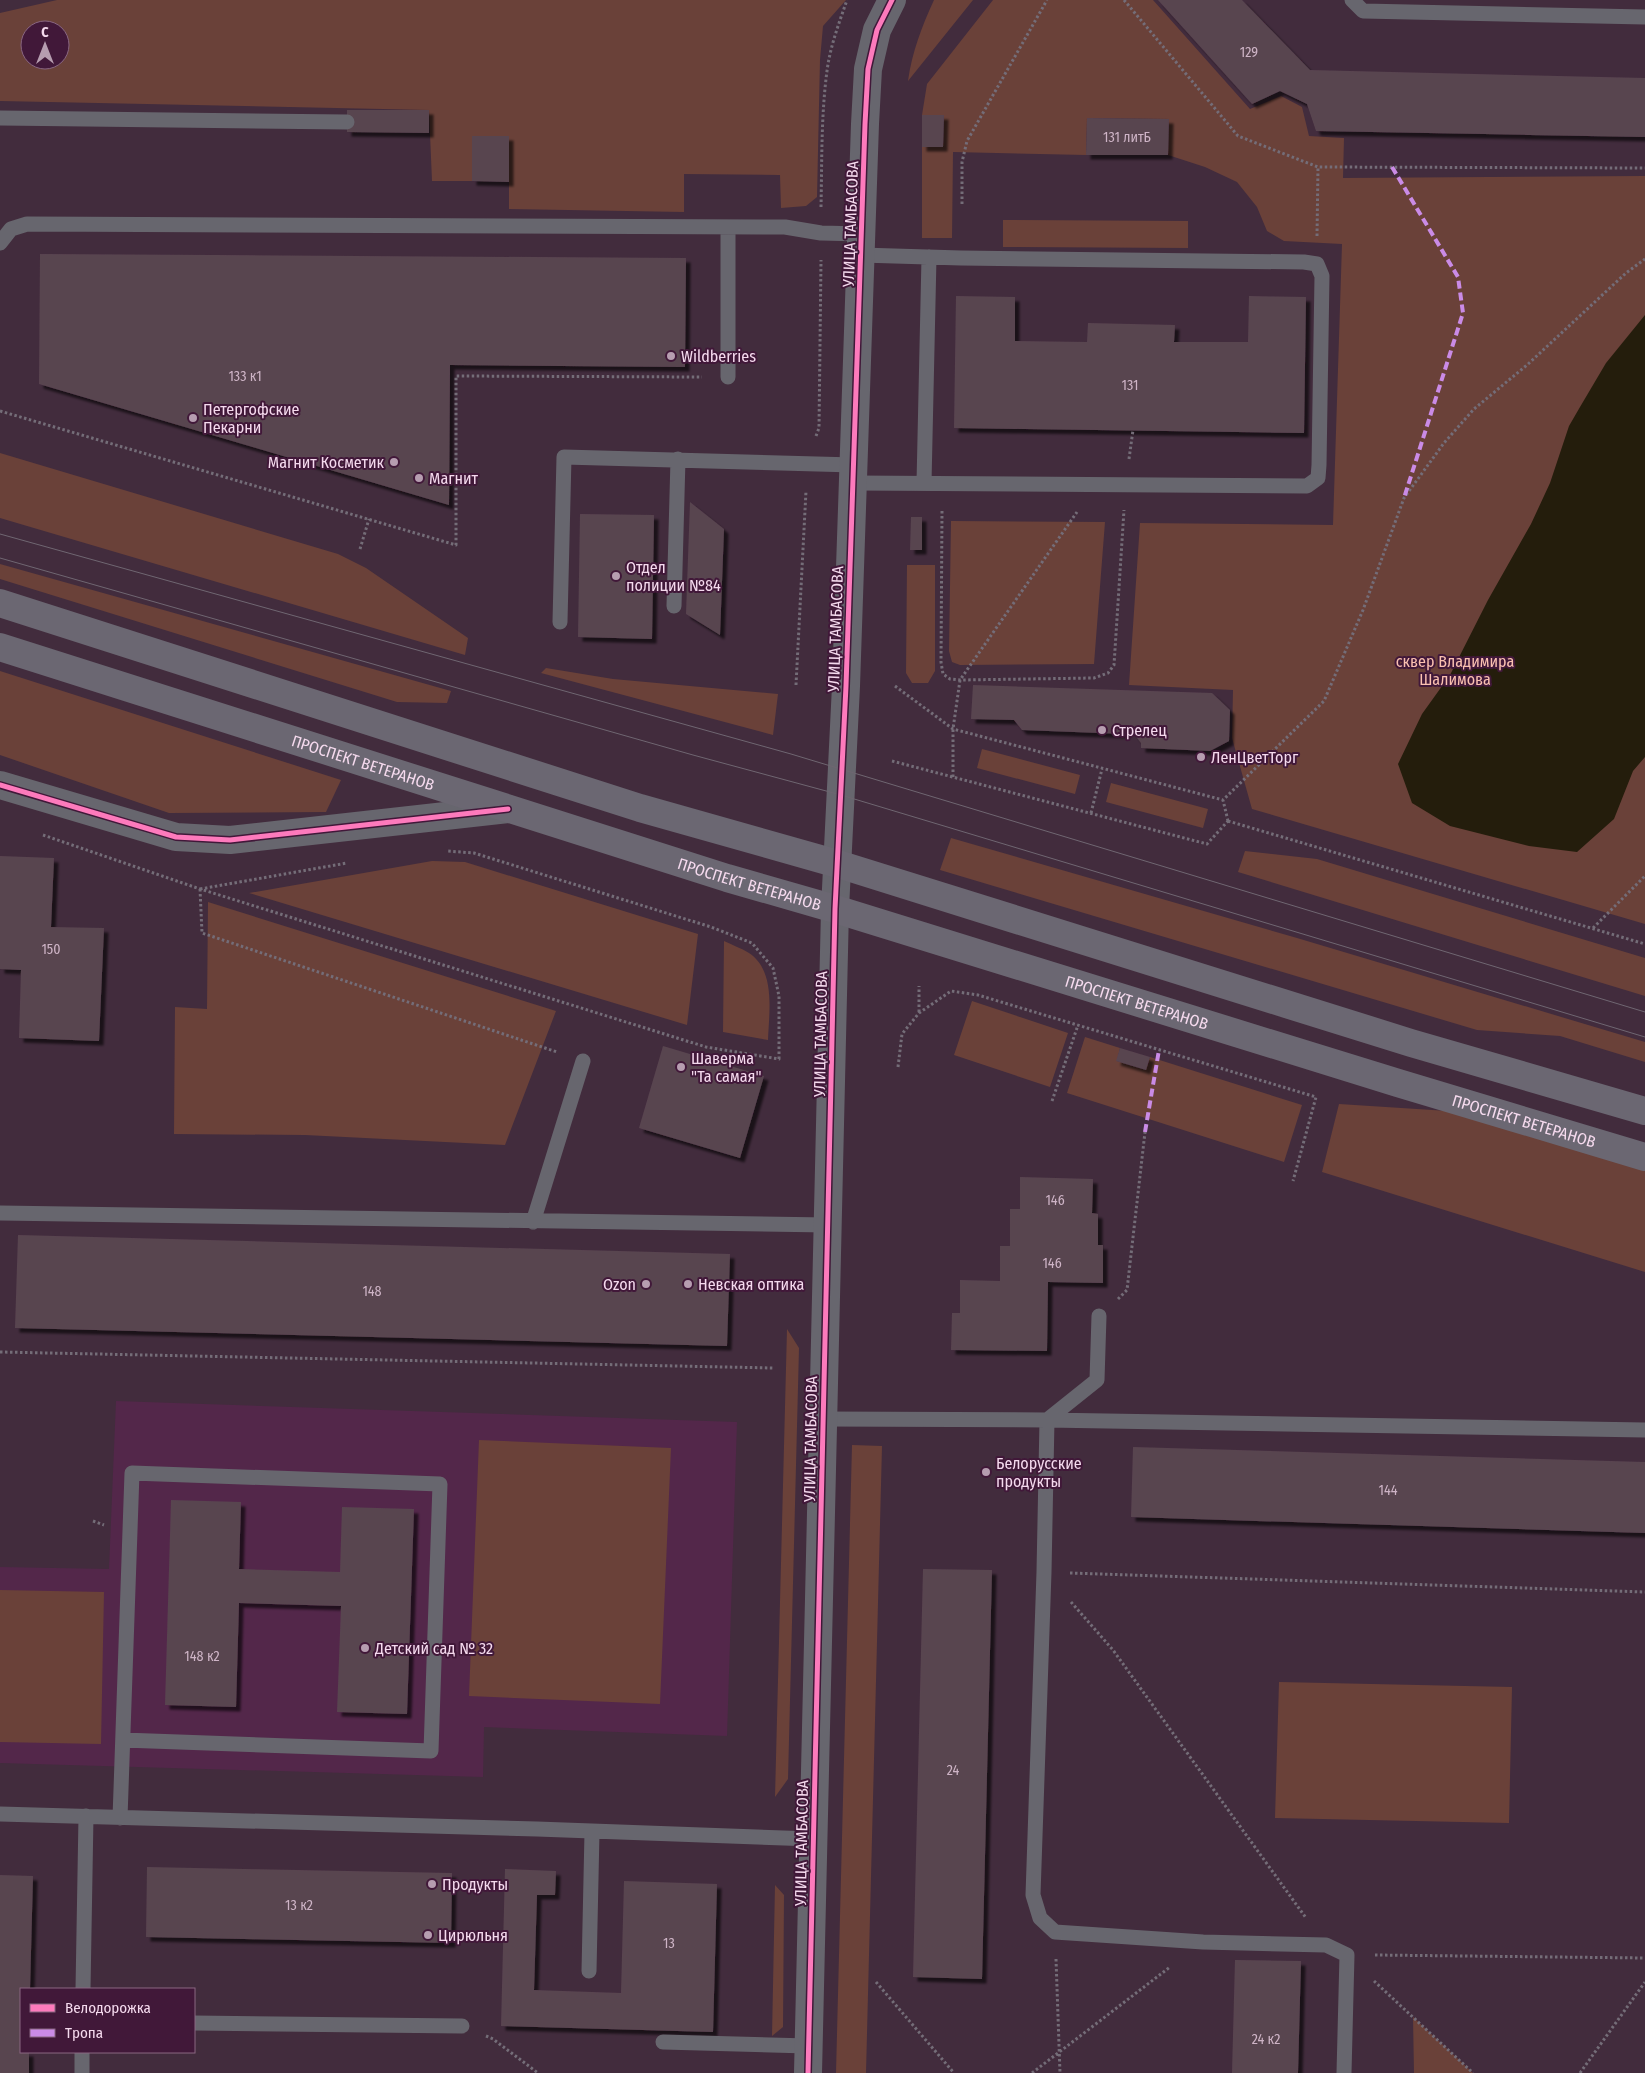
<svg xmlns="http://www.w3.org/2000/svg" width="1645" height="2073" viewBox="0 0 1645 2073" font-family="'Fira Sans Condensed',sans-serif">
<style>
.built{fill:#53274a}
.green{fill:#6a4139;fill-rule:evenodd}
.water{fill:#241d0c}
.building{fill:#594450;filter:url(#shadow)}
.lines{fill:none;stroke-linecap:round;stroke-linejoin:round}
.path{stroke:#746d78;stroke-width:3;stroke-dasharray:2.5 2.5;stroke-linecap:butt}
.service{stroke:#67666e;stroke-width:15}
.minor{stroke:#67666e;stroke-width:28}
.secondary{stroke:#6b6772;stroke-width:28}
.tram{stroke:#6f6671;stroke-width:1}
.quiet{stroke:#ca8be6;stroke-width:4;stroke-dasharray:8 4;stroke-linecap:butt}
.cycleway-casing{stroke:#411839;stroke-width:8}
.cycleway{stroke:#fd7abc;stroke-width:5}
.poi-dot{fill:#b69db0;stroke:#411839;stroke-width:2}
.labels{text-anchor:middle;stroke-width:4;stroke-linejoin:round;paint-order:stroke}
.number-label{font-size:14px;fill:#ceb4c6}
.street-label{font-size:16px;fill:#f5daee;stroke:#411839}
.poi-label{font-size:16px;fill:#f5daee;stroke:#411839;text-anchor:start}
.park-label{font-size:16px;fill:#fbc1b1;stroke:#411839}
</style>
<defs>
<filter id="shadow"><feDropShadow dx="4.5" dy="4.5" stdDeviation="1" flood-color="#0009"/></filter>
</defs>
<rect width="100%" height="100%" fill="#422c3d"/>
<!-- built -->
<path class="built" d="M116,1401L737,1422L727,1736L484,1727L483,1777L0,1763V1567L109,1569Z"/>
<!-- green -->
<path class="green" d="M57,0H846L823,26L820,60L817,197L806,206L781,208L780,175L684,174V212L509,209V136H472V181H432L429,110L0,101V13ZM30,30H60V60H30Z
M934,0H973L908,81C912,52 922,26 934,0Z
M993,0H1153L1250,109L1281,96L1302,107L1309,136L1344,138L1343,178L1645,176V924L1252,809L1232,738L1233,690L1129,685L1140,523L1333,525L1342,244L1284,241L1267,231L1257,207L1237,182L1205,167L1168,155L1169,119L1087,118L1086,155L953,152L952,238H922V147H943L944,115H922L927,84Z
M1003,220L1188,221V248L1003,247Z
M0,453L338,554L366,568L468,638L465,655L0,518Z
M951,521L1105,522L1094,664L960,665L952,662L949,651Z
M0,564L451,691L447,703L397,702L0,579Z
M907,565H935V671L928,683H912L906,673Z
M546,668L613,679L778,694L773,735L541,673Z
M0,671L341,780L326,812L169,813L0,755Z
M982,749L1080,775L1075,794L977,768Z
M1111,783L1208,809L1203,828L1106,802Z
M951,838L1297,938L1645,1042V1062L1560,1036L1477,1030L940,870Z
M1245,851L1317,859L1645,958V996L1238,872Z
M432,861L465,862L698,934L687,1025L249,893Z
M208,902L556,1011L505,1145L305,1135L174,1134L175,1007L207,1009Z
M724,941C732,945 741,948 749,953C776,971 769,1012 768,1040L723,1032Z
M972,1001L1068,1033L1050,1087L954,1055Z
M1085,1037L1120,1048L1117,1061L1145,1070L1150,1057L1302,1105L1284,1162L1067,1093Z
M1339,1104L1448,1111L1645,1170V1272L1322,1172Z
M787,1329L799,1348L788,1779L775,1797Z
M479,1440L671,1448L660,1704L469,1696Z
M852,1445L882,1446L866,2073H836Z
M0,1590L104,1592L101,1744L0,1742Z
M1279,1682L1512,1687L1509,1823L1275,1818Z
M775,1885L784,1895L783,2027L772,2036Z
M1413,2017L1473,2073H1414Z"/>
<!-- water -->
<path class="water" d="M1645,315V757L1633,771L1614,819L1577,852L1529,846L1450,826L1412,803L1398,764L1422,714L1450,675L1488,600L1531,524L1550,483L1569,426L1580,407L1606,363Z"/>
<!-- building -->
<path class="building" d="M1158,0H1242L1310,70L1645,78V137L1316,131L1307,104L1280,91L1252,104Z
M347,110H429V133L347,132Z
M922,115H944L943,147H922Z
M1087,118L1169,119L1168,155H1086Z
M472,136H509V182L472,181Z
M40,254L686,258L685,367L450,365L449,505L39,384Z
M956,296L1015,297V341L1087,342L1088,323L1175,325L1174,342H1248L1249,296L1306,297L1304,433L954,428Z
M690,502L724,529L720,635L686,614Z
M580,514L654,515L652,639L578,637Z
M911,517H922V550H910Z
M973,685L1212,693L1230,710L1229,741L1210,751L1141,748V743L1131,730H1126V734L1022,730L1014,720L971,719Z
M0,856L54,858L51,927L104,928L99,1041L19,1038L21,970L0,969Z
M663,1046L764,1076L740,1158L639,1128Z
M1120,1048L1150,1057L1146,1070L1116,1061Z
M1020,1177L1093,1179L1092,1213L1098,1214V1245H1103V1283L1048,1282L1047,1351L951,1350L952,1313H960V1280L1000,1281V1246H1010V1209H1020Z
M18,1235L730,1254L727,1346L15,1328Z
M1133,1447L1645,1462V1533L1131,1517Z
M171,1500L241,1502L239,1569L340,1572L342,1507L414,1509L407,1714L337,1712L341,1606L239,1603L236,1707L165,1705Z
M923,1569L992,1570L982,1979L913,1977Z
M147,1867L452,1873L451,1943L146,1937Z
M505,1869L556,1871L555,1895H537L534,1990L621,1993L624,1881L717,1884L713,2032L501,2026Z
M0,1875L33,1876L30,1989H21V2052H29V2073H0Z
M1235,1960L1301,1961L1298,2073H1232Z"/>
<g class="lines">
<!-- path -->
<path class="path" d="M1124,0L1238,136L1318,167L1645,168
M962,204V162L967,141L1047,0
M821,207C822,161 821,116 827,71C830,47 839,23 847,0
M1317,236L1318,167
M0,411L456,545V376L702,377
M816,436L819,428L821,260
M1129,459L1133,430
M942,511L941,662L943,674L950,679L960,680L1094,678L1108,673L1114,665L1124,510
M360,549L369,519
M796,685L806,491
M895,686L953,729L1223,800
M892,761L1207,844L1228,821
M953,777V729L960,680L1077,512
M1091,813L1102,769
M1228,821L1223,800L1324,701L1363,610L1404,498L1444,443L1474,409L1527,365L1626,273L1645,259
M1228,821L1645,944
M43,835L200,889L706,1047L779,1059V996L773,968L752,943L711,927L474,853L447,851
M200,889L347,863
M200,889L202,933L557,1052
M1593,928L1645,876
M919,1012V986
M898,1067L902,1034L919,1013L951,991L978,995L1316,1097L1293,1181
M1052,1101L1078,1025
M1118,1299L1127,1290L1145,1132
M0,1352L773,1368
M93,1521L104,1525
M1070,1573L1645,1592
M1071,1602L1113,1650L1306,1918
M1375,1955L1645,1958
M1056,1959L1060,2073
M1374,1981L1473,2073
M876,1982L954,2073
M486,2036L493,2039L538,2073
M1032,2073L1170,1967
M1580,2073L1645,1982"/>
<!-- service -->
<path class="service" d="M1352,0L1363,11L1645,17
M0,118L347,122
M0,243L11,229L27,224L785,227L821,233L862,234
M728,377V227
M853,483L1307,486L1318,478L1319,465L1322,276L1317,264L1304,262L961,258L861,255
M924,483L929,257
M674,606L678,459
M560,622L564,457L854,465
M0,1213L828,1225
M533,1222L583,1061
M1099,1316L1097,1380L1047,1420L1044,1572L1033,1895L1040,1918L1055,1932L1203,1942L1326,1945L1347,1955L1344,2073
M823,1419L1047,1420L1645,1430
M0,1814L537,1829L813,1839
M120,1818L132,1473L440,1484L431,1751L123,1740
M589,1971L592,1832
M83,1989L86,1816
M194,2023L462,2026
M663,2042L808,2046
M82,2073V2052"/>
<!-- minor -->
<path class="minor" d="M0,785L176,837L230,840L508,809
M808,2073L835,909L846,686L865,124L868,69L877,30L892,0"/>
<!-- secondary -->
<g class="secondary">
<path d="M0,603L640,808L838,864L1411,1043L1645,1111"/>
<path id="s1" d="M0,647L727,878L835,909L1398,1083L1645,1157"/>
</g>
<!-- tram -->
<path class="tram" d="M0,534L791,754L1645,1012
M0,558L693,755L841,795L1645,1037"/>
<!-- quiet -->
<path class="quiet" d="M1392,167L1458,277L1463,313L1404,498
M1145,1132L1159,1050"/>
<defs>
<path id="cycleway" d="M0,785L176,837L230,840L508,809
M808,2073L835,909L846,686L865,124L868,69L877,30L892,0"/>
</defs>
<!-- cycleway casing -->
<use href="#cycleway" class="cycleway-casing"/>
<!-- cycleway -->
<use href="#cycleway" class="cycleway"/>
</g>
<!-- markers -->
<g class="poi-dot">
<circle cx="671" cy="356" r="5"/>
<circle cx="193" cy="418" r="5"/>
<circle cx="394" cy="462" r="5"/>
<circle cx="419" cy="478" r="5"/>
<circle cx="616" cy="576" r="5"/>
<circle cx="1102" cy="730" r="5"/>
<circle cx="1201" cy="757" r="5"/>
<circle cx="681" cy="1067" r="5"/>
<circle cx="646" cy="1284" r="5"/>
<circle cx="688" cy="1284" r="5"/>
<circle cx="986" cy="1472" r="5"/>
<circle cx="365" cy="1648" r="5"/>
<circle cx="432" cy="1884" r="5"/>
<circle cx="428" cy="1935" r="5"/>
</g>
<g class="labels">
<!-- number labels -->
<g class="number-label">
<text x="1249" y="57">129</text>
<text x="1127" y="142">131 литБ</text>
<text x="245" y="381">133 к1</text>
<text x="1130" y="390">131</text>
<text x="51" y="954">150</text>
<text x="1055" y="1205">146</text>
<text x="1052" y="1268">146</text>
<text x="372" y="1296">148</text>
<text x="1388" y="1495">144</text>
<text x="202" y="1661">148 к2</text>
<text x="953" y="1775">24</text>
<text x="299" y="1910">13 к2</text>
<text x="669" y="1948">13</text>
<text x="1266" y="2044">24 к2</text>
</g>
<!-- street labels -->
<g class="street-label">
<text transform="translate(850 224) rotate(-88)" y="6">УЛИЦА ТАМБАСОВА</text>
<text transform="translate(835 629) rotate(-88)" y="6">УЛИЦА ТАМБАСОВА</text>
<text dy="6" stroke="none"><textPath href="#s1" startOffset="381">ПРОСПЕКТ ВЕТЕРАНОВ</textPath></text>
<text dy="6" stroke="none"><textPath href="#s1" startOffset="786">ПРОСПЕКТ ВЕТЕРАНОВ</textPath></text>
<text dy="6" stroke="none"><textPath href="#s1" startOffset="1191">ПРОСПЕКТ ВЕТЕРАНОВ</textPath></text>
<text transform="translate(820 1034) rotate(-89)" y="6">УЛИЦА ТАМБАСОВА</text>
<text dy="6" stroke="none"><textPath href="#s1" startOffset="1596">ПРОСПЕКТ ВЕТЕРАНОВ</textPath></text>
<text transform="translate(810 1439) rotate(-89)" y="6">УЛИЦА ТАМБАСОВА</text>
<text transform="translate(801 1843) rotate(-89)" y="6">УЛИЦА ТАМБАСОВА</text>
</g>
<!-- poi labels -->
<g class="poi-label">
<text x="681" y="362">Wildberries</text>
<text x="203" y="415">Петергофские<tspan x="203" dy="18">Пекарни</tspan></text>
<text x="384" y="468" text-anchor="end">Магнит Косметик</text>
<text x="429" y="484">Магнит</text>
<text x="626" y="573">Отдел<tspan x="626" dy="18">полиции №84</tspan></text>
<text x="1112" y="736">Стрелец</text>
<text x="1211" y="763">ЛенЦветТорг</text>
<text x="691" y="1064">Шаверма<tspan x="691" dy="18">"Та самая"</tspan></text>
<text x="636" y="1290" text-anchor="end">Ozon</text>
<text x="698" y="1290">Невская оптика</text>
<text x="996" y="1469">Белорусские<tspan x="996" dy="18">продукты</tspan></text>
<text x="375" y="1654">Детский сад № 32</text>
<text x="442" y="1890">Продукты</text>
<text x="438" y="1941">Цирюльня</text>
</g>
<!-- park labels -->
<g class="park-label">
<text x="1455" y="667">сквер Владимира<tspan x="1455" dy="18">Шалимова</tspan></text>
</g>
</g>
<!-- legend -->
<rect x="20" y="1988" width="175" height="65" fill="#411839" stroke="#896681"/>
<rect x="30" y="2004" width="25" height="8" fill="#fd7abc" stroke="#896681"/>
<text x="65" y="2013" font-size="15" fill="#f5daee">Велодорожка</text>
<rect x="30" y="2029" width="25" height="8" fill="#ca8be6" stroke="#896681"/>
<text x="65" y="2038" font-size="15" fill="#f5daee">Тропа</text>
<!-- north arrow -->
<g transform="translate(45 45)"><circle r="24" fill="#411839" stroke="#896681"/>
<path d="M0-4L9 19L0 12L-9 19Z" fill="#b69db0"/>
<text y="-8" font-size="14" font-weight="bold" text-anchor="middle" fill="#f5daee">С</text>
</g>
</svg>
